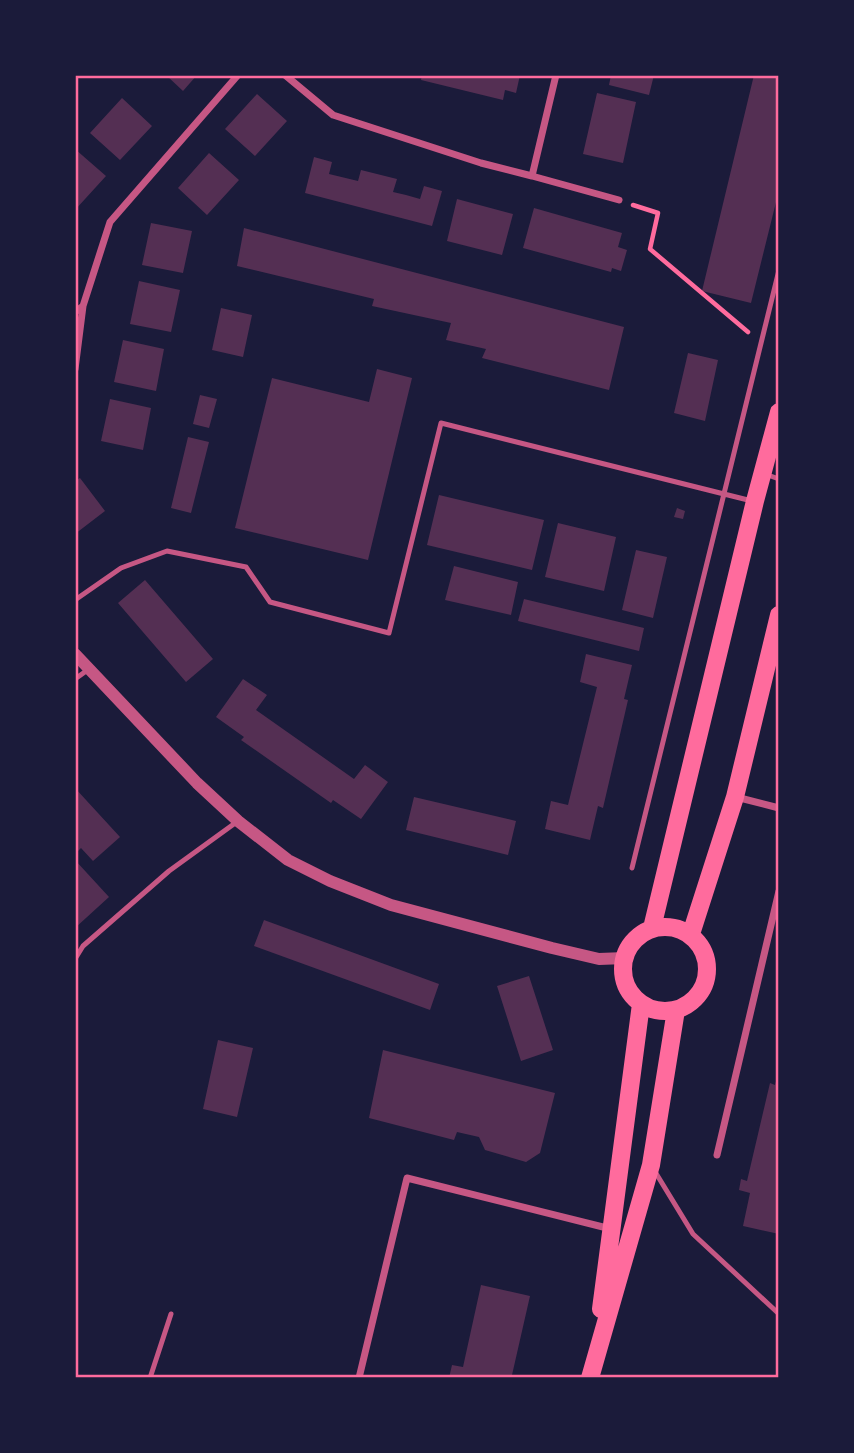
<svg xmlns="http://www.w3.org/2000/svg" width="854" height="1453" viewBox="0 0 854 1453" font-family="'Sofia Sans Condensed',sans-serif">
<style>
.building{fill:#542f53}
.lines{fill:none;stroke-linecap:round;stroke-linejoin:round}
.path{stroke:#ff6b9d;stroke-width:4.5}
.service{stroke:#c65784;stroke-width:5}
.minor{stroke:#c65784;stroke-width:7}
.tertiary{stroke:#c65784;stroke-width:12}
.primary{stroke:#ff6b9d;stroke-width:18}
.neatline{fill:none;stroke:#ff6b9d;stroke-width:2.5}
</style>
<rect width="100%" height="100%" fill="#1b1b3a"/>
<!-- building -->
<path class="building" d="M166,75H197L183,91Z
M422,75H520L516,93L505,90L503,100L421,80Z
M611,75H654L649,95L609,85Z
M754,75H779V190L751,303L702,291Z
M597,93L636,102L623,163L583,154Z
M257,94L287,121L255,156L225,129Z
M122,98L152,126L120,160L90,133Z
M75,149L106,176L75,210Z
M209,153L239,180L207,215L178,188Z
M314,157L332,162L329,174L358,181L361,170L397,179L393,192L406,195L420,199L424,186L442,191L432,226L305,193Z
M457,199L513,214L502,255L447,241Z
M534,208L622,233L618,247L627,250L621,271L612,268L611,272L523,248Z
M151,223L192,231L183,273L142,265Z
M244,228L624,327L609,390L482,358L486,349L446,340L451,323L372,306L374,299L237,266Z
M139,281L180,290L171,332L130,324Z
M221,308L252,315L243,357L212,350Z
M123,340L164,349L156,391L114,382Z
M688,353L718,360L705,421L674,413Z
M377,369L412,378L368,560L235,528L272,378L369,402Z
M200,395L217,399L209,428L193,424Z
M110,399L151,408L143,450L101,441Z
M188,437L209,442L191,513L171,508Z
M80,478L105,511L75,534V481Z
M439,495L544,520L532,570L427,545Z
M677,508L685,511L683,519L674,517Z
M558,523L616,537L604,591L545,577Z
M636,550L667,557L653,618L622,610Z
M454,566L518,582L511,615L445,600Z
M145,580L213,659L186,682L118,603Z
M524,599L644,628L639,651L518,621Z
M586,654L632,665L624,699L628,700L603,808L598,806L590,840L545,829L551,801L568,805L597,687L580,682Z
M243,679L267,695L256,710L354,779L365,765L388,782L361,819L333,800L331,803L241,740L244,737L216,717Z
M75,788L120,837L93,861L81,848L75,854Z
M414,797L516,821L508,855L406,830Z
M75,860L109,897L75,928Z
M264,920L439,984L430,1010L254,946Z
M529,976L553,1050L521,1061L497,986Z
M218,1040L253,1048L237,1117L203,1109Z
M383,1050L555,1093L540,1153L526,1162L485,1150L479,1137L457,1132L454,1140L369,1118Z
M778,1074L779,1194L776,1204L779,1205V1234L743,1226L750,1193L739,1190L741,1179L747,1181L770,1083L775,1085Z
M481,1285L530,1296L512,1375L520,1378H449L452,1365L463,1367Z"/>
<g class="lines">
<!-- path -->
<path class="path" d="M633,205L658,213L650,249L748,332"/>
<!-- service -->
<path class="service" d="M765,474L779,479
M75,600L121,568L167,551L246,567L270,602L389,633L441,423L752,501
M75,679L89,669
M632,868L779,270
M75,959L83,946L169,871L238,821
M654,1170L693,1234L779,1314
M150,1378L171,1314"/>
<!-- minor -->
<path class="minor" d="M285,75L333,115L481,163L532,176L556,75
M532,176L619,200
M75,312L83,306L110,222L238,75
M75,369L83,306
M736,797L779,808
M717,1155L779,891
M359,1378L407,1178L611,1229"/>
<!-- tertiary -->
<path class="tertiary" d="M75,654L197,783L238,821L288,860L330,881L391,905L552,948L599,959L625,958"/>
<!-- primary -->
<path class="primary" d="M623 969a42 42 0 1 1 84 0a42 42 0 1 1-84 0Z
M652,928L755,501L779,412
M691,934L735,797L779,615
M601,1309L641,1004
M590,1378L651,1165L676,1010"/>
</g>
<!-- border -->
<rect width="854" height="1453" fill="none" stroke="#1b1b3a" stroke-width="154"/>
<rect x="77" y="77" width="700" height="1299" class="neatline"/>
</svg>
